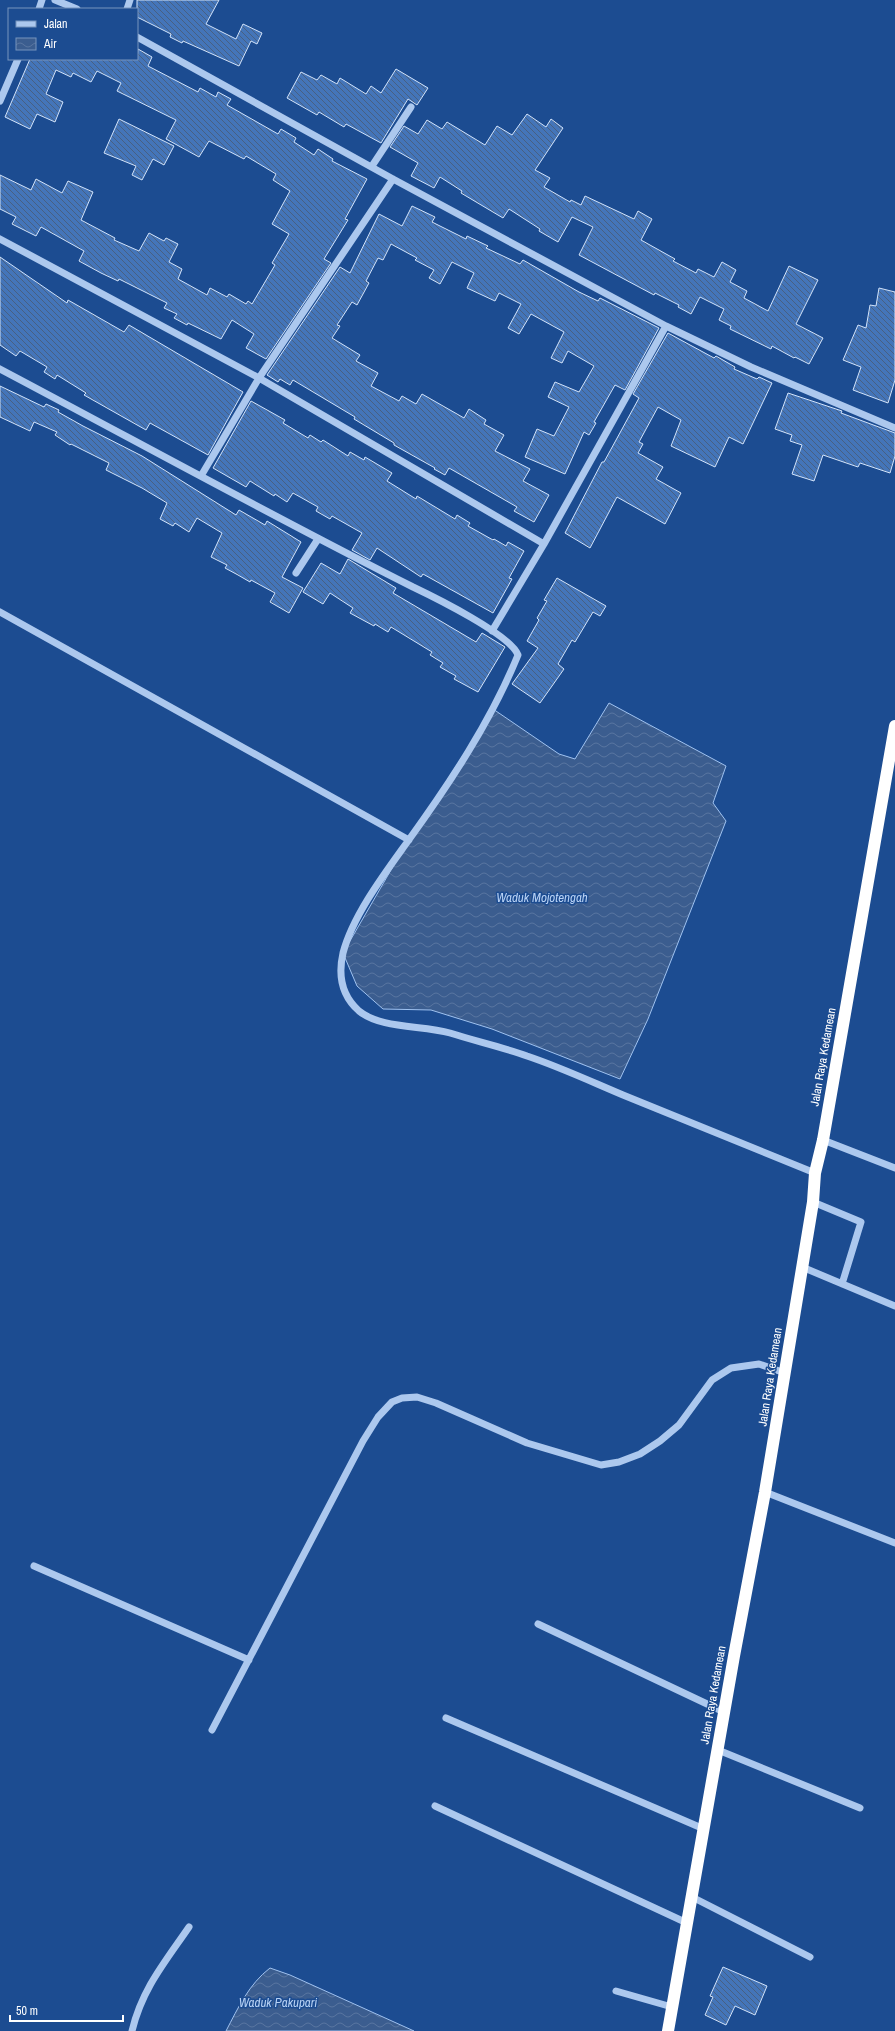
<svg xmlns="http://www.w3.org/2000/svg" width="895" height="2031" viewBox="0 0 895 2031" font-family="'Archivo Narrow',sans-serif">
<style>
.water{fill:url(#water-waves);stroke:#9fc2f0}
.building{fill:url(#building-back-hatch);stroke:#d2e3fa}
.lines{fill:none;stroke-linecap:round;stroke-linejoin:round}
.minor{stroke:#acc8ee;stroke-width:7}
.highway{stroke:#fff;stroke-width:12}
.labels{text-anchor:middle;stroke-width:3;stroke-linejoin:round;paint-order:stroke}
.street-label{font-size:12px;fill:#fff;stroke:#1c4c91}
.water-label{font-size:13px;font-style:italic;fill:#b8d2f5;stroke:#1c4c91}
</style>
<defs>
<pattern id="water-waves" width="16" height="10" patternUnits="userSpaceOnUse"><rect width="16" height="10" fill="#3b5d8f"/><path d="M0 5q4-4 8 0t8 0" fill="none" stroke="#5875a0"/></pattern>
<pattern id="building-back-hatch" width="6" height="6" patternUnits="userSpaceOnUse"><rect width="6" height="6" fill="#4475b9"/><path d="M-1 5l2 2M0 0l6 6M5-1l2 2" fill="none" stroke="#486082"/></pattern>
</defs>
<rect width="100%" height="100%" fill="#1c4c91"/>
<!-- water -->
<path class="water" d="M609,703L726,766L713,803L726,821L648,1019L620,1079L492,1029L431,1010L383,1009L357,986L343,953L406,844L493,709L559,754L575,759Z
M270,1968L290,1975L414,2031H226C238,2008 249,1984 270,1968Z"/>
<!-- building -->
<path class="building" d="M137,0H219L206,24L236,39L243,24L262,33L257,44L251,41L239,66L183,41L182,43L170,37L171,34L137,17Z
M138,49L152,57L148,66L198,92L200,88L216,97L218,92L231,99L227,105L278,134L281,129L296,138L294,142L314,155L318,149L333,159L332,161L367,179L345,219L348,220L324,259L331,263L266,359L246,348L254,334L232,320L221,339L188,323L187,325L174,318L177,314L164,308L167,303L119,279L118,281L101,273L79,261L84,251L41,227L36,236L12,224L16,217L0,209V175L31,190L36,179L62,193L68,181L93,192L81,220L115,238L114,240L139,251L149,233L164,241L166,238L178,244L169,262L182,269L178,279L207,295L210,288L227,297L229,294L246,304L248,301L252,304L275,265L272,263L289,234L272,224L290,191L273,180L276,174L246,156L244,159L209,141L199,157L166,139L176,120L117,91L121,83L97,71L91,82L73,73L71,77L56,70L46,94L63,102L55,122L37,114L30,129L5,117L30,59H137Z
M396,69L428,88L417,105L408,99L381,143L346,124L344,127L319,112L317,115L287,98L301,72L317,80L321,75L337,84L340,78L366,94L371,86L381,93Z
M527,114L546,127L551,119L563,128L535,170L550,178L544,187L570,202L571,200L581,205L585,196L634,219L638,211L652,219L641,240L675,259L673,261L696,273L698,269L714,277L722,262L736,270L730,282L747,291L744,298L768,311L789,266L818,280L796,324L823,338L809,364L795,357L794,358L772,346L771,349L730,329L731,326L719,320L724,309L700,297L691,314L678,307L679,305L655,293L654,295L579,255L593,227L572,217L558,242L539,231L540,229L509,209L503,218L461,193L462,191L440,177L434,188L411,176L418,163L390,147L404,126L418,134L427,120L442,129L447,122L485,145L497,126L512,135Z
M119,119L174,146L164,165L153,159L142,180L132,175L136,166L104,153Z
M412,206L435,217L432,222L466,239L467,236L488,246L486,248L520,264L523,260L579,292L598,301L600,298L659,328L625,390L615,385L594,422L596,423L589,435L584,432L565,474L525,457L537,429L554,436L569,407L548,397L555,382L579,392L594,366L568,351L562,363L551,358L564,332L531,314L519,334L508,328L521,304L499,293L495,301L467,288L474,273L452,262L440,284L429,278L434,270L415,260L417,258L391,244L383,260L378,258L366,281L369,283L357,305L352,302L337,325L340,326L332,338L360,355L356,361L378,373L371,386L399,401L402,396L416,404L422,394L464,418L469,409L486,420L484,424L504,435L495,451L530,469L523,481L549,495L534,522L514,511L517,507L449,468L445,475L434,469L435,468L394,445V443L354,419L355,417L293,380L290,385L280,379L278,382L267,375L340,267L350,273L379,214L402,226Z
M0,257L67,303L68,300L124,332L129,325L243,392L208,455L150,423L146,430L84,395L86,393L57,375L55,379L44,372L47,367L20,351L16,356L0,345Z
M879,288L895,292V380L888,403L853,390L861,367L843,360L858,325L866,328L870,305L876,306Z
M668,333L714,358L716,356L735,367L734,369L757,379L759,377L772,383L743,444L729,437L715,467L671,446L681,420L658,407L639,442L643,444L638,453L663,467L656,479L681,493L665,524L617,497L590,548L565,533L602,462H604L639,398L633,394Z
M0,386L44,407L46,404L59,410L58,412L83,426L142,456L236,515L239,510L265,525L267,521L301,542L282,577L303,588L289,613L270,602L275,593L251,580L250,582L238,575L225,568L227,565L211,557L222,533L197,518L189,532L175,523L173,526L160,519L167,503L142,488L106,470L109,463L71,444L70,445L55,435L57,432L34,422L30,431L0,417Z
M788,393L842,411L841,413L895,433V456L890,473L860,463L858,467L823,455L814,481L792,474L802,445L790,441L792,435L775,429Z
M251,401L285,420L283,423L308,438L310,435L321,442L323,440L348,456L350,452L364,460L365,457L392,473L387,481L416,499L417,496L455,519L457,515L470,523L468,526L493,540L494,539L506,546L508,542L524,551L509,578L512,579L493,613L423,574L421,577L377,548L370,560L352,550L362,533L332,516L330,519L316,511L318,507L293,493L287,502L275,494L274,496L250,481L246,487L213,468Z
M348,559L396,588L393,593L476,642L482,633L505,647L478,692L454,679L456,676L440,667L443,663L430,655L432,652L391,627L388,632L375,624L374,626L350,613L353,608L330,593L323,604L303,592L321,563L340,574Z
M557,578L606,606L600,616L593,612L575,642L572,640L558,664L564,669L540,703L512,684L538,648L527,641L539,620L537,618L547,601L544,600Z
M723,1967L767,1986L755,2015L735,2006L726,2025L705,2015L713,1997L710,1996Z"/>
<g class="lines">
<!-- minor -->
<path class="minor" d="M55,0L77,9
M39,9L42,0
M127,9L130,0
M137,37L393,179L666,326L751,367L895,428
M0,101L18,59
M372,166L411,107
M0,239L259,378L544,544
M0,369C138,442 274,517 413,587C434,597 511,635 518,655C491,721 450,783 408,841C385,873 353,915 343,953C338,975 342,996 359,1011C381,1029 422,1025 450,1033C475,1041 502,1047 527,1056C560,1067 592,1082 623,1095C687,1121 751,1147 815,1173
M201,476L259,378L393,179
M296,573L318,539
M0,612L409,840
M492,631L544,544L666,326
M823,1140L895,1168
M813,1202L861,1222L842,1284
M802,1267L895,1306
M765,1492L895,1543
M34,1566L249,1660
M538,1624L724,1712
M446,1718L704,1829
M212,1730L363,1441L378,1417L392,1402L402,1398L417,1397L436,1403L527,1443L601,1465L619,1462L640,1454L660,1441L679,1425L712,1380L731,1368L759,1364L785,1373
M718,1750L860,1808
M435,1806L687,1923
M692,1897L810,1957
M616,1991L672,2007
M132,2031C142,1989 165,1962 189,1927"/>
<!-- highway -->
<path class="highway" d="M668,2031L734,1656L765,1492L813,1202L815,1173L823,1140L895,726"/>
</g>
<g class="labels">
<!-- street labels -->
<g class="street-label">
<text transform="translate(823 1057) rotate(-80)" y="4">Jalan Raya Kedamean</text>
<text transform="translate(770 1377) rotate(-81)" y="4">Jalan Raya Kedamean</text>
<text transform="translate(713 1695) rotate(-80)" y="4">Jalan Raya Kedamean</text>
</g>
<!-- water labels -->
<g class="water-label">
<text x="542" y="902">Waduk Mojotengah</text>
<text x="278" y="2007">Waduk Pakupari</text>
</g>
</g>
<!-- legend -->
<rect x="8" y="8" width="130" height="52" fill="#1c4c91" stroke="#7794bd"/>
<rect x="16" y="21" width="20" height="6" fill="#acc8ee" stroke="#7794bd"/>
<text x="44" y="28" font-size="12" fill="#ffffff">Jalan</text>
<rect x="16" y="38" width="20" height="12" fill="url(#water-waves)" stroke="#7794bd"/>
<text x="44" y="48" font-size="12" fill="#ffffff">Air</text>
<!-- scale -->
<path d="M10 2015v6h113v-6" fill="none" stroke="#ffffff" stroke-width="2"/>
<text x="16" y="2015" font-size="12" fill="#ffffff" stroke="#1c4c91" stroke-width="3" paint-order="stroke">50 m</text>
</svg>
